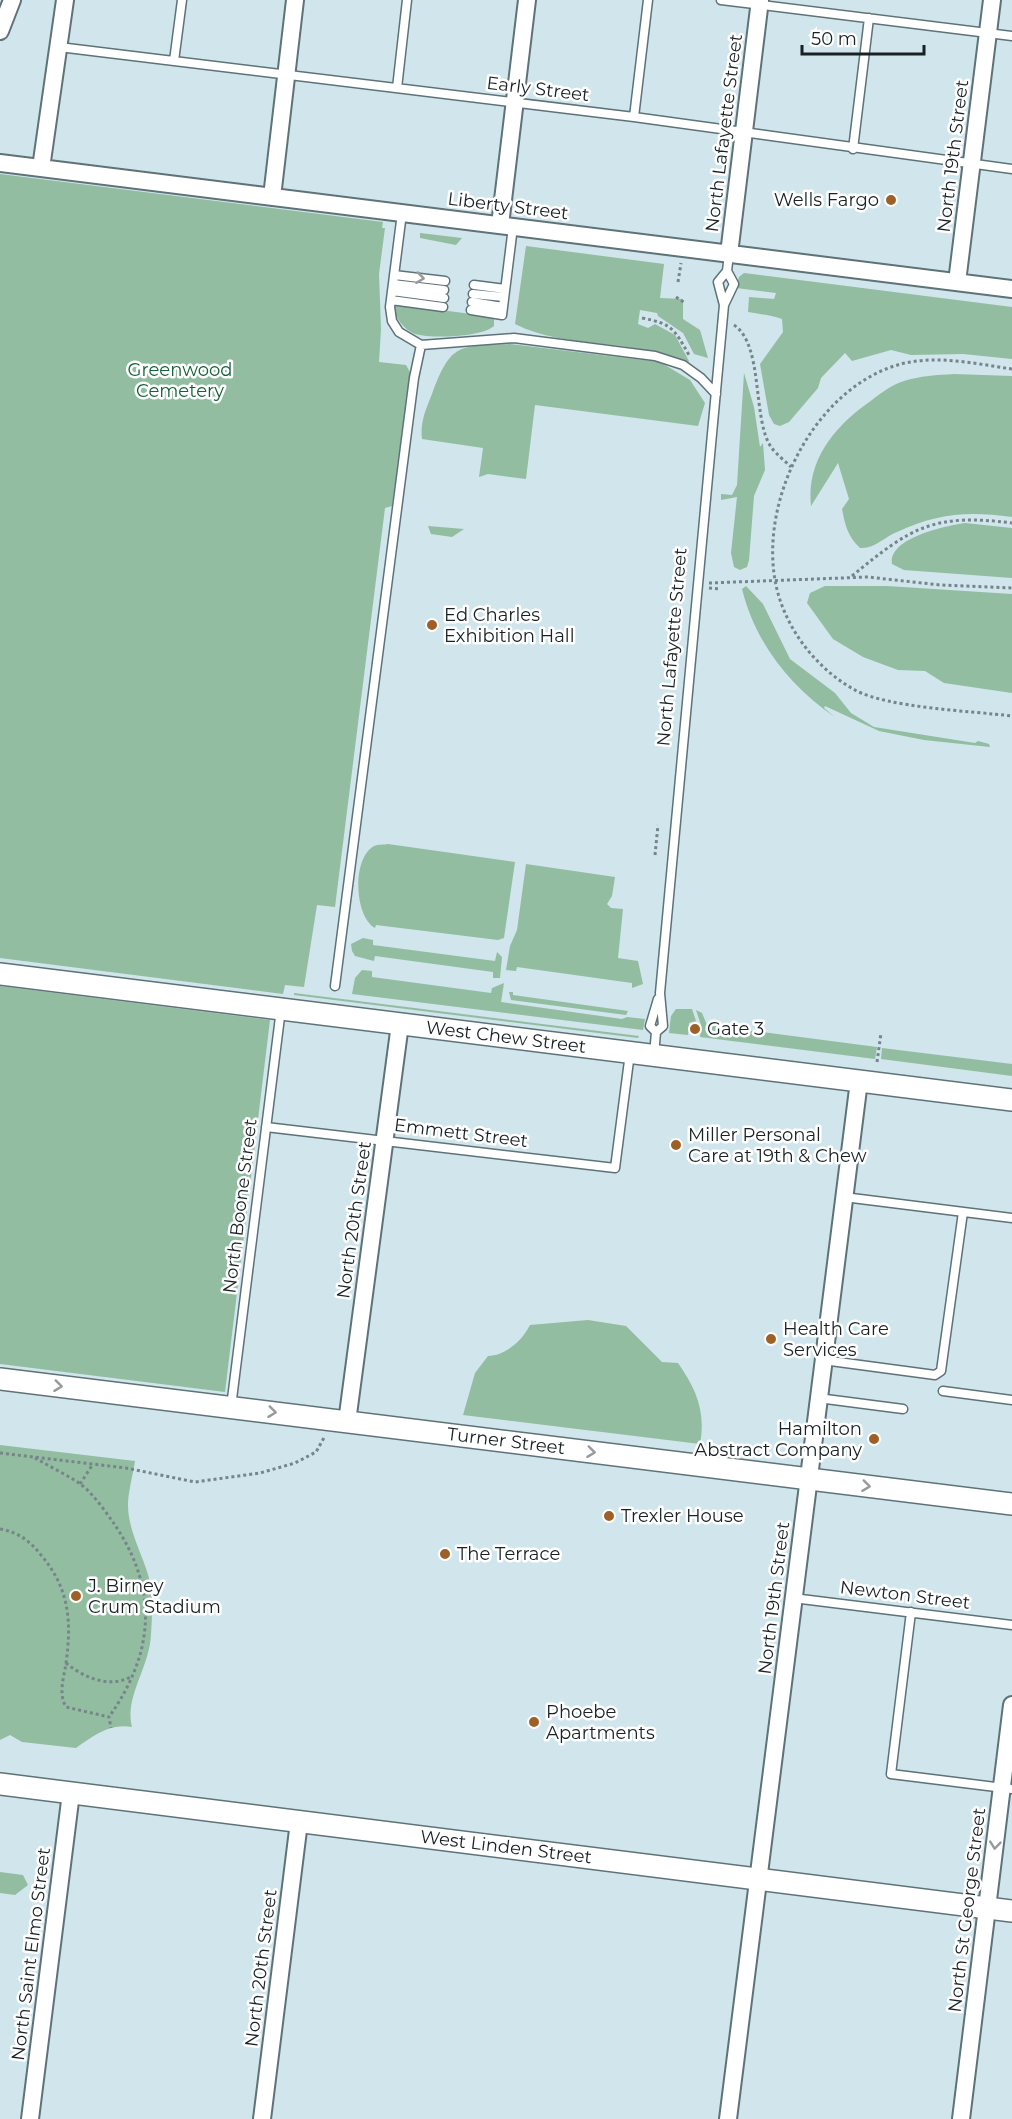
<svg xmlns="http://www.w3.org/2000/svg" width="1012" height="2119" viewBox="0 0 1012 2119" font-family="Montserrat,sans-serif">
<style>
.green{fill:#92bda1}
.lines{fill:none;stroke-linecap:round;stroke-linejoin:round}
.service-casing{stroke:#5e7278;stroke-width:11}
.minor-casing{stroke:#5e7278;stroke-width:20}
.tertiary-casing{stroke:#5e7278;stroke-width:24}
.path{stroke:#77858a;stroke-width:3;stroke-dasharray:3 3;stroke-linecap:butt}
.service{stroke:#fff;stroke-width:8}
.minor{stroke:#fff;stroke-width:16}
.tertiary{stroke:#fff;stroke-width:21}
.oneway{stroke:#989b9c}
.poi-dot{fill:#9e6027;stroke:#fff;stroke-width:2}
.labels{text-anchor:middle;stroke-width:5;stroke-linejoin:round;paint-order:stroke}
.street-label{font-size:18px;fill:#192124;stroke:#fff}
.poi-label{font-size:18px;fill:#192124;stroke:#fff;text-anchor:start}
.park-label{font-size:18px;fill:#15613a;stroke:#fff}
</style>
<rect width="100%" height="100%" fill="#d0e5ec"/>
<!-- green -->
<path class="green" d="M0,174L383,222L382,228H385L379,274L381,329L379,362L406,365L410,372L392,506L385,508L335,907L317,905L304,987L285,985L283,994L0,958Z
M420,233L462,238L456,245L420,238Z
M526,246L664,264L660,298L683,299V319L700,330L708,358L694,354L683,333L658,316L657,313L640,310L638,324L648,328L655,324L675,335L689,361L688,363C630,337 566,350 515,324Z
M744,273L1012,307V359L963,354L911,355L891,350L852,361L845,353L821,378L818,388L789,422L780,426L774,424L769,415L760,364L783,332L782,319C769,315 759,314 748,312L749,297L774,299L776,293L736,288L739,277Z
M395,304L494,317V326C482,337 432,339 415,334C404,330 395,317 392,306Z
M510,344L660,362L690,380L705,403L698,426L535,405L526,479L488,474L479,477L483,448L422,439C420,422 426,409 432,394C451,343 458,346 510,344Z
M744,373L754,407L760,447L763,443L765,470L754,496L749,560L747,567L740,570L734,567L731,553L737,497L721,500V494L732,495L737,485Z
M954,374L1012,376V517C968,511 938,513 897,532C884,537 875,549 860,548C848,537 845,525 842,509L849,499L838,463L811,506C806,459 836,425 872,400C881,393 893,384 904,381C920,376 937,375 954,374Z
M965,523L1012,528V578L904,570L892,564C888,538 945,526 965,523Z
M428,526L464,529L452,537L431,534Z
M746,586L763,604L790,659L835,693L851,713L874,727L975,743L978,741L989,744L990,747L924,740L879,731L825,706L824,708L835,717C790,687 755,642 742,589Z
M825,586H887L1012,594V693L944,683L925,671L898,670L863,657L833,639L807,603L810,593Z
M388,844L515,862L504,938L498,940L376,925L375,928C354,916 352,858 374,846C378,844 384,845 388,844Z
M526,864L615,877L612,896L607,904L611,908L623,909L618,958L638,961L643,984L632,988V983L517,967L516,971L506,970L510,946L517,930Z
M363,938L373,940V945L495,961L497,952L502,957L500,978H493V972L375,956L374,961L355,956L352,951L351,944Z
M362,970L372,971V977L491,993L492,988L504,983L501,1002L622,1019L627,1017L645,1019L643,1030L352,994L355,978Z
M0,986L270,1020L225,1392L0,1364Z
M509,992H513V995L628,1011L626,1015L511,1000Z
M294,993L639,1036L638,1038L294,995Z
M676,1009H692L696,1021L689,1023L688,1035L669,1033L671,1016Z
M696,1010L702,1013L707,1025L877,1047L875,1059L700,1037L701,1025Z
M882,1048L1012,1064V1076L881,1059Z
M588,1320L626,1326L662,1362L678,1363C696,1389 706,1411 700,1444L463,1415L475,1373L488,1356C506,1355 522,1341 530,1325Z
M0,1445L135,1461C133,1474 129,1489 128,1502C127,1533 146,1558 151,1587C153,1602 152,1619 151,1634C150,1667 124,1697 132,1727C110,1723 94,1735 76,1748L22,1742L10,1735L0,1740Z
M0,1872L23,1875L28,1885L15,1895L0,1893Z"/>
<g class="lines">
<defs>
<path id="service" d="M721,0L1012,36
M59,47L634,117L1012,169
M174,61L182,0
M397,88L407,0
M634,117L648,0
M853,149L869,18
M402,213L390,307L392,321L399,332L421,345L514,338L655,356L683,365L701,378L716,394
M394,275L445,281
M393,284L444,290
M474,285L505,289
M392,291L444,298
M473,294L504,297
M391,300L443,307
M472,302L503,307
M724,305L734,284L727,271
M471,310L502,315L513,227
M335,986L414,378L421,345
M656,1032L650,1026L658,999
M654,1055L656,1032L663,1026L660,993L724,305L718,282L727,271L729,254
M266,1127L615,1168L630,1053
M844,1197L1012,1218
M823,1360L935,1375L941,1371L963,1212
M943,1391L1012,1400
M818,1398L903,1409
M231,1407L281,1009
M793,1598L1012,1625
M911,1612L891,1774L1012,1789"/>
<path id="minor" d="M0,31L12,0
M0,163L1012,289
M41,168L65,0
M272,197L295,0
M500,225L527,0
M729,254L760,0
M957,282L992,0
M347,1422L400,1024
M30,2119L71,1793
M262,2119L299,1822
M728,2119L859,1081
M961,2119L1012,1705"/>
<path id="tertiary" d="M0,974L1012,1100
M0,1379L1012,1504
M0,1784L1012,1911"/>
</defs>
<!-- service casing -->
<use href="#service" class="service-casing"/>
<!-- minor casing -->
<use href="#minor" class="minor-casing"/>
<!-- tertiary casing -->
<use href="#tertiary" class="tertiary-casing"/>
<!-- path -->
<path class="path" d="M678,282L681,263
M676,297L685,303
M642,318C673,324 674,329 689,355
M734,325C764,345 752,419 771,447C776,454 785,461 791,467
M1012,369C970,363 927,352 886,369C811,399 761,500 775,580C783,626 815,668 855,690C888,708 972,711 1012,716
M852,576C911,527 934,513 1012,523
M709,583L868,577L940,585L1012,588
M709,588L720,589
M655,855L658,825
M877,1062L881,1033
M0,1453L126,1468L195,1482L260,1473L295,1463L316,1452L325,1436
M35,1458C49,1466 65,1474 79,1483C93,1493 105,1511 115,1525C159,1591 154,1653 109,1717
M80,1484L93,1464
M0,1529C18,1532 30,1541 41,1555C69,1588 72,1621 66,1663C64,1678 58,1693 66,1707L109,1717L111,1728
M66,1663C84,1678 111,1689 132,1676"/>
<!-- service -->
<use href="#service" class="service"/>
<!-- minor -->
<use href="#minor" class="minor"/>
<!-- tertiary -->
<use href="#tertiary" class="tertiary"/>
</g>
<!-- one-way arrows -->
<defs><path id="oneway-chevron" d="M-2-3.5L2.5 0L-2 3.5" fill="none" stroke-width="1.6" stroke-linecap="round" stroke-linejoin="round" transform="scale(1.5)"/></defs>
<g class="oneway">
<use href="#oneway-chevron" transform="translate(420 278) rotate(7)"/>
<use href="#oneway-chevron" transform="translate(58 1386) rotate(7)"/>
<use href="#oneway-chevron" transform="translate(272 1412) rotate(7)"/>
<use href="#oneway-chevron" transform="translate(591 1452) rotate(7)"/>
<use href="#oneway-chevron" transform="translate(866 1486) rotate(7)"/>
<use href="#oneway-chevron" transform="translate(995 1845) rotate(96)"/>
</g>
<!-- markers -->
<g class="poi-dot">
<circle cx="891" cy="200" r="6"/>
<circle cx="432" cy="625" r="6"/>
<circle cx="695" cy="1029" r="6"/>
<circle cx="676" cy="1145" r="6"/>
<circle cx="771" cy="1339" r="6"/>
<circle cx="874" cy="1439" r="6"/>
<circle cx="609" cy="1516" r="6"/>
<circle cx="445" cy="1554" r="6"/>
<circle cx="76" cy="1596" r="6"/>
<circle cx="534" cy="1722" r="6"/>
</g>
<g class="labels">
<!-- street labels -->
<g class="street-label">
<text transform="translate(538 89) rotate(7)" y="6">Early Street</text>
<text transform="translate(724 133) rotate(-83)" y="6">North Lafayette Street</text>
<text transform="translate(953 156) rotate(-83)" y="6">North 19th Street</text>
<text transform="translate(508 206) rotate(7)" y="6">Liberty Street</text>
<text transform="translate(672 647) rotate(-85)" y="6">North Lafayette Street</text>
<text transform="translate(506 1037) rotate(7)" y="6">West Chew Street</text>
<text transform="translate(461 1133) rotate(7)" y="6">Emmett Street</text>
<text transform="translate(240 1206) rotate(-83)" y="6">North Boone Street</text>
<text transform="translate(354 1220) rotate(-82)" y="6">North 20th Street</text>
<text transform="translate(506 1441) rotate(7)" y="6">Turner Street</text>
<text transform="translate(905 1595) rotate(7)" y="6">Newton Street</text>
<text transform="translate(774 1598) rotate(-83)" y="6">North 19th Street</text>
<text transform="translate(506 1847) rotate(7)" y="6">West Linden Street</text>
<text transform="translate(967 1910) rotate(-83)" y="6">North St George Street</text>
<text transform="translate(31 1954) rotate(-83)" y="6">North Saint Elmo Street</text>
<text transform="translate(261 1968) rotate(-83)" y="6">North 20th Street</text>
</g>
<!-- poi labels -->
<g class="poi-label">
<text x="879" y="206" text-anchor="end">Wells Fargo</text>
<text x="444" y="621">Ed Charles<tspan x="444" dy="21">Exhibition Hall</tspan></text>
<text x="707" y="1035">Gate 3</text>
<text x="688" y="1141">Miller Personal<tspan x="688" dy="21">Care at 19th &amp; Chew</tspan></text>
<text x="783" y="1335">Health Care<tspan x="783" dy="21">Services</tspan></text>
<text x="862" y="1435" text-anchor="end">Hamilton<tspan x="862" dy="21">Abstract Company</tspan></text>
<text x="621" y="1522">Trexler House</text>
<text x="457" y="1560">The Terrace</text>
<text x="88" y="1592">J. Birney<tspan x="88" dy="21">Crum Stadium</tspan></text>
<text x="546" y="1718">Phoebe<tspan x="546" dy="21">Apartments</tspan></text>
</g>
<!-- park labels -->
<g class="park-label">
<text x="180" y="376">Greenwood<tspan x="180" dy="21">Cemetery</tspan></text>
</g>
</g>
<!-- scale -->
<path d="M802 45v9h122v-9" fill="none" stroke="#192124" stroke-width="3"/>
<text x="811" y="45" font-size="18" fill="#192124" stroke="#ffffff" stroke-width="4.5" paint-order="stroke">50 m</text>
</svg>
